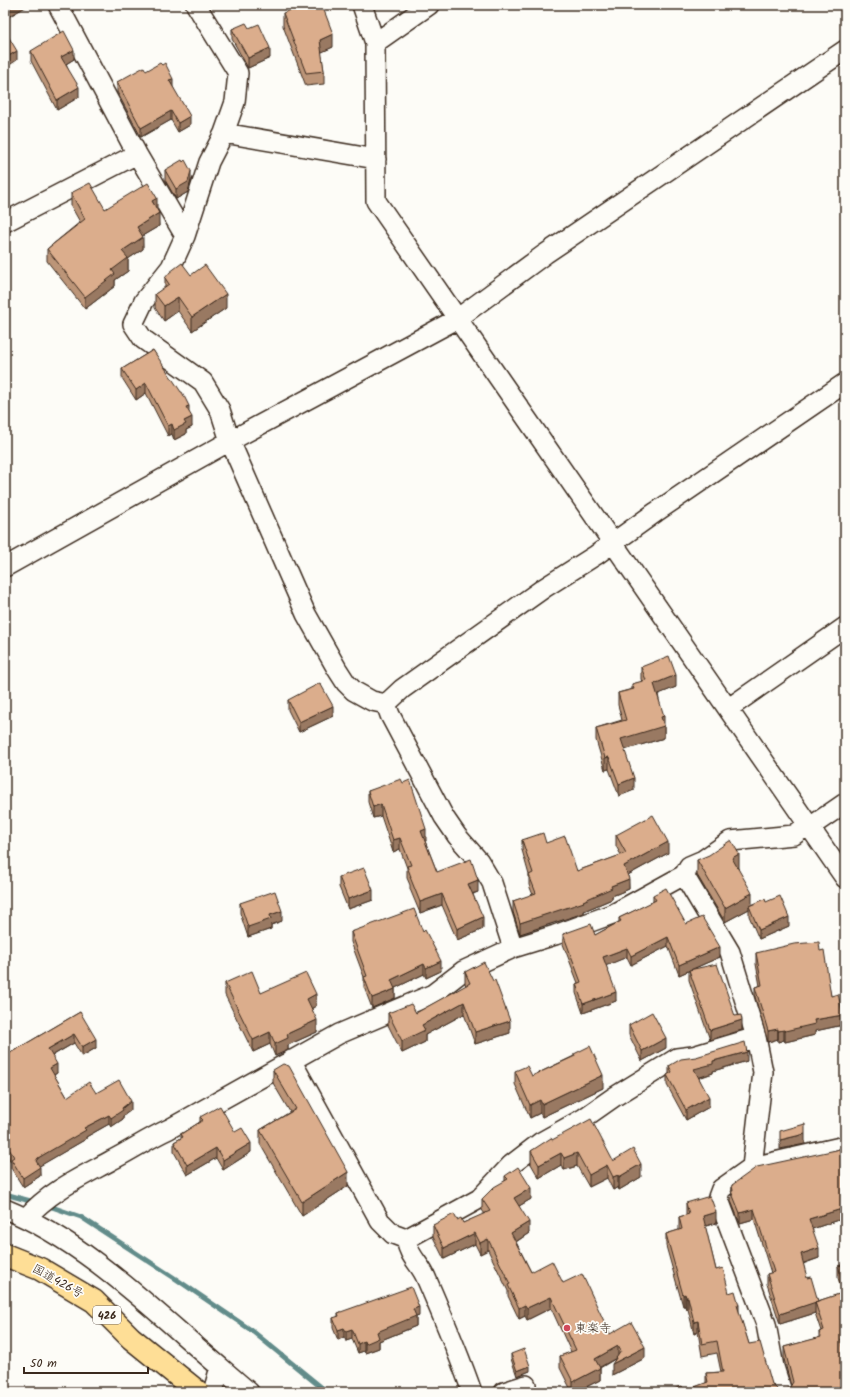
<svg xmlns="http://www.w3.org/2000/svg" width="850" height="1397" viewBox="0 0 850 1397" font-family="Kalam,'Klee One',sans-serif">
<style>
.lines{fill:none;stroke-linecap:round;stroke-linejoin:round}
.stream{stroke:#628c8a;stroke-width:5}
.street-casing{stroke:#3b2a1e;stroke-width:22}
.highway-casing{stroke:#3b2a1e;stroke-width:25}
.street{stroke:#fdfcf7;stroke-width:19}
.highway{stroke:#fede96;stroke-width:22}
.wall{fill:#bc9578;stroke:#3b2a1e}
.shaded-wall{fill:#997962;stroke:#3b2a1e}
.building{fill:#dbad8c;stroke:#3b2a1e}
.poi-dot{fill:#d1495b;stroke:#fdfcf7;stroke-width:1.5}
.labels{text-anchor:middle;stroke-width:3.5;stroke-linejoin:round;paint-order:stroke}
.shield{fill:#fdfcf7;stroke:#75695f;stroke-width:1}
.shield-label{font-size:11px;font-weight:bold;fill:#3b2a1e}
.street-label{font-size:12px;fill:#3b2a1e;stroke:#fdfcf7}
.poi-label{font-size:12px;fill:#3b2a1e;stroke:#fdfcf7;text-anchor:start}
</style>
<rect width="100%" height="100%" fill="#fdfcf7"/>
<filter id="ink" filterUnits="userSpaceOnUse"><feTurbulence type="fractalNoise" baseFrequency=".025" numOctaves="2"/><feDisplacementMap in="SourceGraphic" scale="8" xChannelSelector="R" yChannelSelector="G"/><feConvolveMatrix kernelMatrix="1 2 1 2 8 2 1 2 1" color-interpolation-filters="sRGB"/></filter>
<g filter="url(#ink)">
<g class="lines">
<!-- stream -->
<path class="stream" d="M5,1194L34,1202
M46,1205L81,1217L176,1279L251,1330L327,1392"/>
<defs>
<path id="street" d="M58,5L137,154L185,236
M196,5L238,73L235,102L224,133L209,162L185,236L171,267L144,301L133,324L143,339L203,382L220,410L230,441L306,614L337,669L346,683L354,691L372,701L386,704
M362,5L375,43L376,201L845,878
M375,43L429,5
M224,133L376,159
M5,222L137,154
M5,567L230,441L457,319L545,254L845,50
M386,704L402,689L544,588L596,555L656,512L845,383
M386,704L390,715L444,817L457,836L479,861L492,883L513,948
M729,708L845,627
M810,827L845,803
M684,875L730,952L756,1037
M291,1060L380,1221L393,1234L406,1239L479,1199L511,1165L541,1142L584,1118L614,1097L677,1058L693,1056L756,1037L763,1072L752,1167
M5,1209C85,1241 155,1312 220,1367
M26,1218C50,1191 81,1177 112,1160C132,1150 149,1138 169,1129L339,1034L433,994L463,971L513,948L555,935L615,913L684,875L689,866L703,860L730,841L794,835L808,825
M406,1239C410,1260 420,1262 427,1280C443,1317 459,1354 472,1392
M213,1392L220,1367L249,1392
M504,1392L526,1385
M782,1392L774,1367L766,1324L718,1197L721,1189L752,1167L845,1146"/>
<path id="highway" d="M5,1255L40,1269L94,1301L131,1338L198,1392"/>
</defs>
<!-- street casing -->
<use href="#street" class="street-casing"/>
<!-- highway casing -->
<use href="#highway" class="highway-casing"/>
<!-- street -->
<use href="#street" class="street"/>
<!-- highway -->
<use href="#highway" class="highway"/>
</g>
<!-- wall -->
<path class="wall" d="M283,13L333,47L321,52L324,71V84L306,86L283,26Z
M249,28L270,58L248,68L232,39V29Z
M31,51L74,59L66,64L79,97L57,110L31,61Z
M146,71L173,87L190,125L178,132L171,120L141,137L117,92V82Z
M183,162L191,180L188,192L176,199L165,180V170Z
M71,193L105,209L157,210L159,226L142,236L143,249L128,259V271L115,280V286L85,309L47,261V249L80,222L71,206Z
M191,275L226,308L192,331L178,311L164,321L155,308V294L165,288V278Z
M153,350L189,413L192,427L186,430V434L174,440L172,434L168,436L146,393L136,400L122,378V369Z
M641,667L676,687L658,694L664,728V738L624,750L634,790L619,796L609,769L605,770L596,740V728L622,720L618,705V693L632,689V684L642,682L641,679Z
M288,700L333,716L299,732L288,710Z
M403,783L426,841H425L437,872L478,892L473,894L483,929L457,940L442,905L420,913L410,889V885L407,878V868L400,849L393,852L381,816L373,818L368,802V791Z
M616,835L668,853L628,875L629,889L612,896V899L584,911V913L520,934L513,912V901L533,895L529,885V875L522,850V840L546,843L577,871L621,855L616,846Z
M697,860L739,868L738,869L752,905L766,902L789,926L759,939L749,916V909L725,922L697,875Z
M339,877L373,900L348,909L339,887Z
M653,895L686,924L720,957L679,975L668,946L631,965L627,957L606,965L616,1001L583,1013L576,993V984L578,983L563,944V934L595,935L619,922V918L653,902Z
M240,903L282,921L271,925V929L248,937L240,913Z
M351,932H423L441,971L426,978L424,974L395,988V998L372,1008L364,987V977L351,942Z
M820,951L831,996L843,1025L815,1031V1035L785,1042L784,1040L778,1042V1039L768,1042L755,997V987L760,986L756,964V953Z
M689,970L742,1030L710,1040L689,980Z
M465,972L510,1033L475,1044L464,1014L425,1035V1042L402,1053L388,1025V1013H416L466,986L465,983Z
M225,983L261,993L316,1006L312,1008L317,1032L288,1045V1050L275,1056L270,1044L253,1052L225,995Z
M80,1012L96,1048L82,1056L74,1043L52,1056L57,1073L54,1075L67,1097L96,1093L131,1110L123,1116V1119L111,1127L109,1124L86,1137V1139L39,1166L40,1176L23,1187L11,1168V1162L5,1151V1056Z
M629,1025L666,1048L642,1061L629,1035Z
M574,1054L603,1088L542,1117L540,1113L530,1118L515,1084V1071L532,1076L574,1056Z
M747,1061L713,1071V1073L699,1078L709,1107L686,1120L667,1085V1075L669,1074V1066Z
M273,1070L348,1186L302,1216L260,1144V1130L290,1112L273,1083Z
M200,1117L235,1132L251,1152L223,1170L216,1158L187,1175L174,1152V1142L181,1138V1134L200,1122Z
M552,1140L613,1161L641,1177L619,1190L618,1187L613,1190L607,1178L589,1187L577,1166L564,1170L561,1165L539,1178L531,1164V1151Z
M845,1147V1218L812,1229L819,1258L803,1264L807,1278L818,1301L843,1293L838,1278V1266L845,1264V1349H844L845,1392H668V1391H684L706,1383V1373L721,1372L717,1353L702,1356L698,1332L694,1334L688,1309H686L685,1306H683L666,1246V1234L679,1230V1217L686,1215V1203L716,1223L705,1226L716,1270L729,1293L739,1313L749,1344L772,1384L779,1391H785L790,1387L791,1386L784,1359V1347L819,1338V1332L821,1331L815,1313L780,1324L767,1284V1274L771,1273L754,1219L740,1223L731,1201L732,1185Z
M505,1176L531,1199L519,1206L529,1233L516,1242L531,1272L563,1283L610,1334L645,1358L612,1375L615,1359L600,1368V1380L576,1392H572L560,1368V1356L571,1352L551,1308L527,1320L525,1316L519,1319L508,1296V1291L488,1250L480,1254L475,1244L444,1259L433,1237V1225L457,1220L463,1223L485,1214L482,1210V1199L505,1181Z
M338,1313L419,1316L416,1317V1326L379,1341V1348L365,1353L364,1351L358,1353L352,1339L346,1341L344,1337L338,1340L333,1328V1318L338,1317Z
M511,1354L530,1371L517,1376L511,1359Z"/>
<!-- shaded-wall -->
<path class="shaded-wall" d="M12,5H29L5,19V9Z
M333,34V47L320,53V40Z
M270,48V58L248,68V58Z
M74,50V59L61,67V57Z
M17,51V60L5,68V58Z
M173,79V88L169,80Z
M79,87V97L57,110V100Z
M171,111V120L141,137V128Z
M190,116V125L178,132V123Z
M191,171V180L188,192L176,199V189Z
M157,198V210L152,201Z
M159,213V226L137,239V227Z
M143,237V249L128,259V271L115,280V286L85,309V297L112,270L122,251Z
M226,294V308L192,331V317Z
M178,297V311L164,321V306Z
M146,383V393L136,400V390Z
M189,406V415L186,407Z
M192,417V427L186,430V434L174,440V430L184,421Z
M172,424V434L168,436V426Z
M676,675V687L654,696V684Z
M333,706V716L299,732V722Z
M664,716V738L621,751V739L661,717Z
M609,757V769L605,770V758Z
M634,778V790L619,796V784Z
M381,804V816L373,818V807Z
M426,829V841L421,842V831Z
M400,838V849L393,852V840Z
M668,842V853L624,877V866Z
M739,854V868L732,872V858Z
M629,879V889L612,896V899L584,911V913L520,934V923L583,901L611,886Z
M478,880V892L468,895V884Z
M373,890V900L348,909V899Z
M752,893V907L749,906V909L725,922V908Z
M442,894V905L420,913V902Z
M282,911V921L271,925V929L248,937V927L270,915Z
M483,917V929L457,940V929Z
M789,917V926L759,939V930Z
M668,937V946L631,965V956Z
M720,947V957L679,975V965Z
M627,948V957L603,967V957Z
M441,961V971L426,978V968Z
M424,964V974L391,990V980Z
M395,989V998L372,1008V998Z
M616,992V1001L583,1013V1004Z
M316,994V1006L307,1011V999Z
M464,1002V1014L425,1035V1042L402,1053V1041L422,1025Z
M843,1015V1025L815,1031V1035L785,1042V1031L814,1020Z
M317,1020V1032L288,1045V1050L275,1056V1044L287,1034Z
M742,1020V1030L710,1040V1030Z
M510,1021V1033L475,1044V1032Z
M778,1029V1039L768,1042V1031Z
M784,1030V1040L778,1042V1031Z
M270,1032V1044L253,1052V1040Z
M74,1034V1043L48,1058V1049Z
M666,1038V1048L642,1061V1051Z
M96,1039V1048L82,1056V1047Z
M747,1052V1061L713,1071V1073L694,1079V1069L713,1061Z
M57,1064V1073L50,1077V1068Z
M603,1075V1088L542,1117V1104Z
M709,1097V1107L686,1120V1110Z
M540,1100V1113L530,1118V1105Z
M131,1101V1110L123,1116V1119L111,1127V1118Z
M109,1115V1124L86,1137V1139L38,1167H40V1176L23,1187V1178L36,1161L38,1158L84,1128Z
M805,1134V1144L780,1149V1140Z
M251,1143V1152L223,1170V1160Z
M216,1148V1158L187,1175V1165Z
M561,1153V1165L539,1178V1165Z
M577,1153V1166L564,1170V1158Z
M641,1164V1177L619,1190V1177Z
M607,1165V1178L589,1187V1175Z
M348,1172V1186L302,1216V1202Z
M618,1175V1187L613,1190V1177Z
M531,1188V1199L514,1209V1198Z
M845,1208V1218L809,1230V1219Z
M754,1209V1219L740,1223V1213Z
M716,1212V1223L703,1227V1216Z
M529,1222V1233L511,1245V1233Z
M475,1233V1244L444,1259V1248Z
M488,1239V1250L480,1254V1243Z
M819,1248V1258L801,1264V1254Z
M685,1294V1306H683V1295Z
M551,1297V1308L527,1320V1308Z
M686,1297H688V1309H686Z
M815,1302V1313L780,1324V1314Z
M525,1305V1316L519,1319V1308Z
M737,1305H739V1316Z
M419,1307V1316L416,1317V1326L379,1341V1348L365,1353V1344L377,1332L413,1309Z
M698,1321V1332L694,1334V1322Z
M344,1328V1337L338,1340V1330Z
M352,1329V1339L346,1341V1331Z
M845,1337V1349L841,1351V1339Z
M364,1341V1351L358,1353V1344Z
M618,1346V1357L595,1370V1359Z
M645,1347V1358L612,1375V1364Z
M530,1366V1371L517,1376V1371Z
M600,1368V1380L576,1392H573V1382Z"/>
<!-- building -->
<path class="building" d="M5,5H12L5,9Z
M303,5H322L333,34L320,40L324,71L306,73L283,13Z
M246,23L249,28L259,24L270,48L248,58L232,29Z
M5,31L17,51L5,58Z
M64,31L74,50L61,57L79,87L57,100L31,51Z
M160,63L162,65L165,63L173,79L169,80L190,116L178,123L171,111L141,128L117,82L144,67L146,71Z
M182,160L183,162L185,160L191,171L188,182L176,189L165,170Z
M90,183L105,209L148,183L157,198L152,201L159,213L137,227L143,237L122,251L128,258L112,270L115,274L85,297L47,249L85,219L71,193Z
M182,263L191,275L205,265L226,294L192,317L178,297L164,306L155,294L169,284L165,278L170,272Z
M153,350L181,392H182L189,406L186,407L192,417L184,421L186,424L174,430L172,424L168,426L146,383L136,390L122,369Z
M669,656L676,675L654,684L664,716L661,717L664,726L621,739L634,778L619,784L609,757L605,758L596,728L626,720L618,693L634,689L632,684L646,680L641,667Z
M320,683L333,706L299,722L288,700Z
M401,779L403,783L410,780L426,829L421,831L437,872L471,859L478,880L468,884L483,917L457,929L442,894L420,902L410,877H411L407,866L411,865L400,838L393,840L381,804L373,807L368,791Z
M653,815L668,842L624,866L629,879L611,886L612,888L583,901L584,902L520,923L513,901L536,893L529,875L533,873L522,840L543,833L546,843L565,836L577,871L626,853L616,835Z
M731,840L739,854L732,858L752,893L725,908L697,860L709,855Z
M364,868L373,890L348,899L339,877Z
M666,888L686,924L702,917L720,947L679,965L668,937L631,956L627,948L603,957L616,992L583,1004L576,984L581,982L563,934L591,924L595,935L621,921L619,918L656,900L653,895Z
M275,891L282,911L270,915L271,919L248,927L240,903Z
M780,896L789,917L759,930L749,906L765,899L766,902Z
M414,909L423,932L425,930L441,961L426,968L424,964L391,980L395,989L372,998L364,977L367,976L351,932Z
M819,942L820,951L824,950L831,996L838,994L843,1015L814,1020L815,1024L785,1031L784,1030L778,1031V1029L768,1031L755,987L762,985L756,953L794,944Z
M484,962L493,981L495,980L510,1021L475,1032L464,1002L422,1025L425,1030L402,1041L388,1013L411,1004L416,1013L470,983L465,972Z
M717,964L735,1016L741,1015L742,1020L710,1030L689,970Z
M252,971L261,993L306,973L316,994L307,999L317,1020L287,1034L288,1038L275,1044L270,1032L253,1040L225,983Z
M80,1012L96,1039L82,1047L74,1034L48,1049L57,1064L50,1068L67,1097L89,1082L96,1093L119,1080L131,1101L122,1108L123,1110L111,1118L109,1115L84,1128L86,1130L38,1158L36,1161L40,1167L23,1178L11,1159L14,1157L5,1142V1056Z
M652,1012L666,1038L642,1051L629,1025Z
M745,1042L747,1052L713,1061V1064L694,1069L709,1097L686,1110L667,1075L672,1072L669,1066L681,1059L696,1057Z
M590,1046L603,1075L542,1104L540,1100L530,1105L515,1071L527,1066L532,1076L575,1056L574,1054Z
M283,1064L289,1066L348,1172L302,1202L260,1130L296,1109L273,1070Z
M220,1106L235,1132L242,1128L251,1143L223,1160L216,1148L187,1165L174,1142L183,1137L181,1134L203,1120L200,1117Z
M591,1119L613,1161L633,1149L641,1164L619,1177L618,1175L613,1177L607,1165L589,1175L577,1153L564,1158L561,1153L539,1165L531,1151L551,1138L552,1140Z
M805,1124V1134L780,1140V1131Z
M845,1147V1208L809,1219L819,1248L801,1254L807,1278L811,1277L818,1301L815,1302H816L780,1314L767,1274L774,1272L754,1209L740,1213L731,1191H733L732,1185L757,1167L836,1150Z
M518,1167L531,1188L514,1198L529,1222L511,1233L531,1272L552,1261L563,1283L582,1274L610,1334L631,1322L645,1347L612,1364L621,1351L618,1346L595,1359L600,1368L573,1382L560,1356L576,1350L551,1297L527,1308L525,1305L519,1308L508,1285L510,1284L488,1239L480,1243L475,1233L444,1248L433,1225L454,1214L457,1220L461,1218L463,1223L490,1211L482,1199L494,1187L508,1179L505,1176Z
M710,1196L716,1212L703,1216L716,1270L723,1268L729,1293L735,1291L739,1305H737L749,1344L760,1342L772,1384L779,1391H785L790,1387L793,1382L784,1347L821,1337L819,1332L824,1330L815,1302L845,1292V1337L841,1339L845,1353V1392H669L668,1391L682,1386L684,1391L708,1382L706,1373L723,1372L717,1341L702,1344L698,1321L694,1322L688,1297H686L685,1294L683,1295L666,1234L682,1229L679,1217L689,1214L686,1203Z
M845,1264V1287L838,1266Z
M411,1287L419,1307L413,1309L416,1316L377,1332L379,1338L365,1344L364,1341L358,1344L352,1329L346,1331L344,1328L338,1330L333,1318L339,1316L338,1313Z
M524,1349L530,1366L517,1371L511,1354Z"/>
</g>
<!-- markers -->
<circle class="poi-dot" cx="567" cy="1328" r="4"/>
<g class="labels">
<!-- shield labels -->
<rect class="shield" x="93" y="1306" width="28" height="18" rx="3"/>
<g class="shield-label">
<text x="107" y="1319">426</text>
</g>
<!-- street labels -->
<g class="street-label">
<text transform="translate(58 1281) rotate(29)" y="4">国道426号</text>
</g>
<!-- poi labels -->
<g class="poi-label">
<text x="575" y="1332">東楽寺</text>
</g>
</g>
<!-- margin -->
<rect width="850" height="1397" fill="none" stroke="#fdfcf7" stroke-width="20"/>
<rect x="10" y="10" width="830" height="1377" fill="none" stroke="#3b2a1e" stroke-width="1.5" filter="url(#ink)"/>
<!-- scale -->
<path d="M24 1367v6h124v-6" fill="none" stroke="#3b2a1e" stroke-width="2"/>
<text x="30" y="1367" font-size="12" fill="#3b2a1e" stroke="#fdfcf7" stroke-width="3" paint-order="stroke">50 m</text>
</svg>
